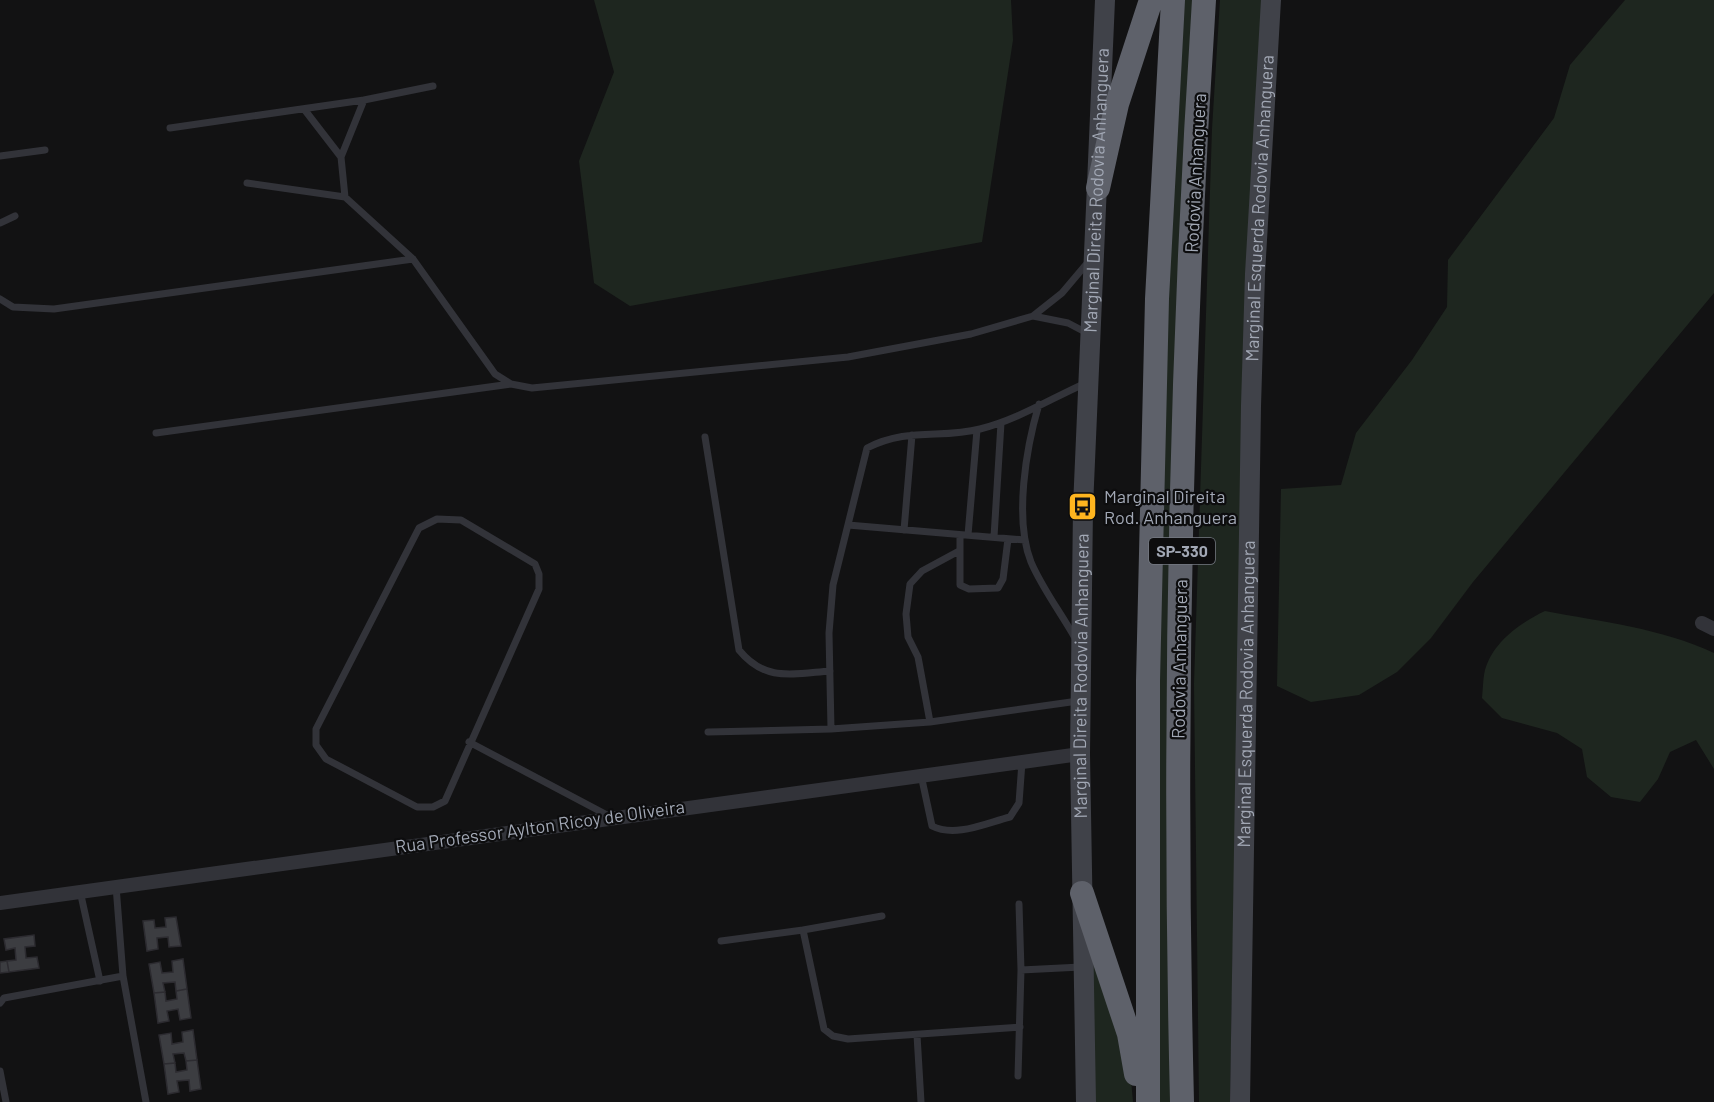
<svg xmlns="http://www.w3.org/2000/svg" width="1714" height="1102" viewBox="0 0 1714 1102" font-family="Barlow,sans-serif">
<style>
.green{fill:#1e261f}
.building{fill:#3c3d41;stroke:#2c2b30;stroke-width:1.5}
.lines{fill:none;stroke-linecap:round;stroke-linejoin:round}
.lane{stroke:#323339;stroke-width:7}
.street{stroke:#323339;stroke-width:14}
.secondary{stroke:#404249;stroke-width:20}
.highway{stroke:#5e616a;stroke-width:24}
.labels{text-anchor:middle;stroke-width:4.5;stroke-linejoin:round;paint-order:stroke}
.shield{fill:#0d0d0e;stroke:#757a83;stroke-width:1.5}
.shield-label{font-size:16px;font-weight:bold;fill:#a2a8b5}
.street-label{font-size:18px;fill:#a2a8b5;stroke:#0d0d0e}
.poi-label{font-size:18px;fill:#a2a8b5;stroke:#0d0d0e;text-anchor:start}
</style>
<rect width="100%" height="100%" fill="#121213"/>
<!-- green -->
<path class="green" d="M594,0H1011L1013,40L982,242L630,306L594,283L579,161L614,72Z
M1180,0H1193L1172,1102H1157L1155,641Z
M1220,0H1263L1242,456L1230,1102H1199L1194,684L1212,129Z
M1625,0H1714V293L1473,582L1431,638L1397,672L1359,695L1311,702L1277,686L1281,489L1341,485L1356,433L1412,360L1447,307L1448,260L1554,118L1570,65Z
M1545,611C1602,622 1661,628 1714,653V769L1696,740L1670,752L1658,779L1640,802L1611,797L1587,777L1582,749L1557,733L1502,718L1482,698C1483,689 1483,678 1485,670C1493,642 1520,623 1545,611Z
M1089,947L1130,1068L1133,1102H1092Z"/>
<!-- building -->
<path class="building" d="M176,917L181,946L169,947L168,937L157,938L158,949L147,951L143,921L154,920L155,928L166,927L165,918Z
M34,935L35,946L25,947L26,958L37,957L39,968L9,972L7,961L16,960L15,948L6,950L4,939Z
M183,959L187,989L176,991L175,982L163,983L165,992L154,993L149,964L160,962L162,973L173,972L172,961Z
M7,961L9,972L0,973V962Z
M187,989L191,1018L180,1020L178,1009L167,1011L169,1021L158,1023L154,993L165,992L166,1001L177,999L176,991Z
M193,1030L197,1060L186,1061L184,1053L173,1054L175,1063L164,1064L159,1035L171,1033L172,1044L183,1042L182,1032Z
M197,1060L201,1089L190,1091L189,1080L177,1081L179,1092L168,1094L164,1064L175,1063L176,1072L187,1070L186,1061Z"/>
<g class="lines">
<!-- lane -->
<path class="lane" d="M364,100L433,86
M304,109L341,157
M170,128L364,100L341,157L345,197
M0,156L45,150
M247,183L345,197L413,259L495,374L511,384L532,388L848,357L971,334L1033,316L1062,293L1089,261
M0,223L15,216
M0,299L13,307L54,309L413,259
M1033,316L1068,323L1087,333
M1039,404C1026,448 1014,519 1031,562C1042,588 1061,613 1075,638
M156,433L511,384
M705,437L739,650C765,682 792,674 830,671
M437,519L461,520L535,564L539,574V589L445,801L433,807H417L326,759L316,745V729L419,528Z
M848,525L1025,540
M904,530L912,435
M960,535V585L969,589L998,588L1003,579L1008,539
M968,535L977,430
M994,537L1001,423
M1078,701L930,722L831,729L829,633L833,585L867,448C908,427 941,439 980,429C1017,420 1052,398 1086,383
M930,722L918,657L908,637L906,614L910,584L922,571L959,551
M708,732L831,729
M469,742L609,816
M921,775L932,826C955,838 986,823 1010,817L1019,803L1022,762
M116,886L123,976L146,1102
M80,891L100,981
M1019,904L1021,970L1081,967
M803,930L882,916
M721,941L803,930L824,1029L833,1036L848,1039L1020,1027
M0,1003L4,998L123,976
M917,1035L921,1102
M0,1071L6,1102
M1018,1076L1021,970"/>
<!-- street -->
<path class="street" d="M1702,623L1714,629
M0,903L1080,754"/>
<!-- secondary -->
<g class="secondary">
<path id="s1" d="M1086,1102L1080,754L1083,507L1105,0"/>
<path id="s2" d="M1240,1102L1251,406L1255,274L1271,0"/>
</g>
<!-- highway -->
<path class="highway" d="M1098,188L1117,104L1151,0
M1082,893L1129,1034L1136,1074
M1148,1102V681L1157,299L1173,0
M1182,1102C1173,735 1180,366 1204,0"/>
</g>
<!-- icons -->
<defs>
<symbol id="bus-square" viewBox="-11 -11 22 22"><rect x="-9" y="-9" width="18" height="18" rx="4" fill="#feb51f" stroke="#0d0d0e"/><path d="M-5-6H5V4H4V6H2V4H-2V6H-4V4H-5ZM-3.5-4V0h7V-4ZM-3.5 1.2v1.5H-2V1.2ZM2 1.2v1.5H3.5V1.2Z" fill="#111"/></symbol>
</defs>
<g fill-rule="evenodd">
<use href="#bus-square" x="1066" y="490" width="33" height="33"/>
</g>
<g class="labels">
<!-- shield labels -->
<rect class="shield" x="1149" y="538" width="66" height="26" rx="4.5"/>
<g class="shield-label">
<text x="1182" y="557">SP-330</text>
</g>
<!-- street labels -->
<g class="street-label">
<text transform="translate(1196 173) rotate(-87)" y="6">Rodovia Anhanguera</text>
<text dy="6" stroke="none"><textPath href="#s1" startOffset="912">Marginal Direita Rodovia Anhanguera</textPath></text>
<text dy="6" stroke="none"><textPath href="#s2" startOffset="894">Marginal Esquerda Rodovia Anhanguera</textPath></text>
<text transform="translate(1180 659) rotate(-89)" y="6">Rodovia Anhanguera</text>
<text dy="6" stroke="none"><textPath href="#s1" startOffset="426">Marginal Direita Rodovia Anhanguera</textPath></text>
<text dy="6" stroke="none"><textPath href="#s2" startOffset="408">Marginal Esquerda Rodovia Anhanguera</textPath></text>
<text transform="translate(540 827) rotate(-8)" y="6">Rua Professor Aylton Ricoy de Oliveira</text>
</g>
<!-- poi labels -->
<g class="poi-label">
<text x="1104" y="503">Marginal Direita<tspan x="1104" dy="21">Rod. Anhanguera</tspan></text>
</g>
</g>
</svg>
